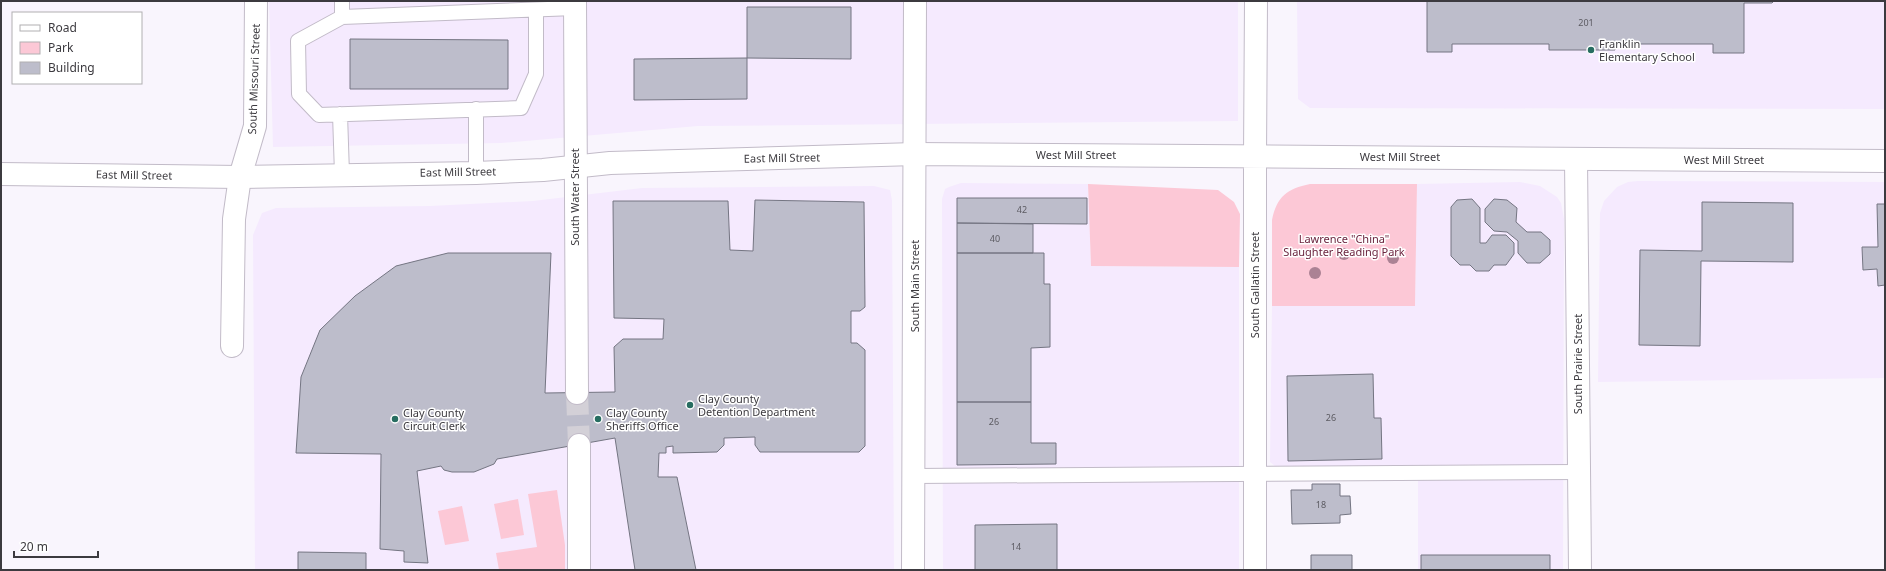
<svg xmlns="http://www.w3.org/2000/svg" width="1886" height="571" viewBox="0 0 1886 571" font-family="'Noto Sans',sans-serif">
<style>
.built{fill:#f5eafe}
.green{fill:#fcc8d6}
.building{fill:#bdbdcb;stroke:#747582}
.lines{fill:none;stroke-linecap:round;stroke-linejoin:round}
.street-tunnel{stroke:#d3d0d7;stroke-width:22;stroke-dasharray:22 11;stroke-linecap:butt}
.lane-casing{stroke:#c2bbc8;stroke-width:16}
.street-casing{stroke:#c2bbc8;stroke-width:24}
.secondary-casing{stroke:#c2bbc8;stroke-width:24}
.lane{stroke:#fff;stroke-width:14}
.street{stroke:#fff;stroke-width:22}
.secondary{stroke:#fff;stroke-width:22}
.tree{fill:#ab8294}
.poi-dot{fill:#276d61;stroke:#fff;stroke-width:1.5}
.labels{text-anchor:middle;stroke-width:3;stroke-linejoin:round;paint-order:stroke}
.number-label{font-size:9px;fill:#5c5b62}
.poi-label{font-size:11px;fill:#3c3a3f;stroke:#fff;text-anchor:start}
.street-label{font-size:11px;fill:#3c3a3f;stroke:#fff}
.park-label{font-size:11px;fill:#6b243e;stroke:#fff}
</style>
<rect width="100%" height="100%" fill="#f9f5fd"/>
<!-- built -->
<path class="built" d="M269,1H1238V121L698,126L501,143L273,147Z
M1297,1H1885V109L1310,108L1298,99Z
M1638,181L1885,182V378L1598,382L1600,213L1604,201L1617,187L1628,182Z
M1520,182L1540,186L1557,197L1561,203L1564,219L1563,570H1418V466H1275L1270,462L1272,306H1415L1417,184Z
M961,183L1088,184L1091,266L1239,267V570H943L942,199L945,189L949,187Z
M874,186L890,190L892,201L894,570H255L253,235L262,213L276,208L430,206L533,201L642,188Z"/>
<!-- green -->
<path class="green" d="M1088,184L1218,190L1234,202L1240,214L1239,267L1091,266Z
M1310,184H1417L1415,306H1272V220C1277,196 1287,189 1310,184Z
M557,490L565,545V570H499L496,553L537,547L528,494Z
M518,499L524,535L501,539L494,504Z
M462,506L469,541L445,545L438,511Z"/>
<!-- building -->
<path class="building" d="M1427,1H1774L1772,3H1744V53H1713V44H1615V50H1549V44H1452V52H1427Z
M747,7H851V59L747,58Z
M350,39L508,40V89H350Z
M747,58V99L634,100V59Z
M957,198H1087V224L957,223Z
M1472,199L1480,208V243H1486L1492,235H1506L1514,243V254L1506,265H1494L1489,271H1476L1470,265H1460L1451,256V207L1457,200Z
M1494,199L1507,200L1517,208L1516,222L1527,232H1541L1550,240V254L1540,263H1527L1518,253V241L1507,232L1494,231L1485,222V209Z
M755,200L864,202L865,307L860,311H851V343H857L865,350V446L859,452H760L755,445V437L724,438V445L717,452L673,453V446L666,447V453H659L658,477H677L696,570H635L615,438L497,459L494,464L474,472H452L444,470L441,466L417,471L428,563L404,562V551L380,549L381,454L296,453L301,377L320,330L355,296L396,266L448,253H551L545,393L615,392L614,347L623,339H663L664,319L614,318L613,201H728L730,250L753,251Z
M1702,202L1793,203V262L1701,261L1700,346L1639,345L1640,250L1702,251Z
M1877,204H1885V285L1878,286L1877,269L1863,270L1862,247H1878Z
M957,223L1033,224V253H957Z
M957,253H1044V284H1050V347L1031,348V402H957Z
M1373,374L1374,418H1381L1382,459L1288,461L1287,376Z
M957,402H1031V443H1056V464L957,465Z
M1312,484H1340V496H1350L1351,514L1340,515V523L1292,524L1291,490H1312Z
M1057,524V570H975V525Z
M298,552L366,553V570H298Z
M1311,555H1352V570H1311Z
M1421,555H1550V570H1421Z"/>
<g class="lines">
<!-- street-tunnel -->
<path class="street-tunnel" d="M577,393L579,445"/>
<defs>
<path id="lane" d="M342,1V17
M536,10V74L521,108L319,115L299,94L298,41L342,17L575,8
M476,109V173
M340,114L342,174
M914,476L1579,472"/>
<path id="street" d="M575,1L577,393
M1255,156L1256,1
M1576,159L1580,570
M232,346L234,219L240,177L255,126L256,1
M579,445V570
M913,570L915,1"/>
<path id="secondary" d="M1,174L240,177L476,173L543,170L610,163L915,154L1885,161
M1255,570V156"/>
</defs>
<!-- lane casing -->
<use href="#lane" class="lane-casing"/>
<!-- street casing -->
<use href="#street" class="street-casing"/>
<!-- secondary casing -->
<use href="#secondary" class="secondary-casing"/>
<!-- lane -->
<use href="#lane" class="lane"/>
<!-- street -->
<use href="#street" class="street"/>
<!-- secondary -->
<use href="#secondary" class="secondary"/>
</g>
<!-- trees -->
<g class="tree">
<circle cx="1344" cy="254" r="6"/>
<circle cx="1393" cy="258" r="6"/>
<circle cx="1315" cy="273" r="6"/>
</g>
<!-- markers -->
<g class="poi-dot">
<circle cx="1591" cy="50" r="4"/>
<circle cx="690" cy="405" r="4"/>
<circle cx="395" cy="419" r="4"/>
<circle cx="598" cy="419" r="4"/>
</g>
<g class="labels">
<!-- number labels -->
<g class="number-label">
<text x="1586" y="26">201</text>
<text x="1022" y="213">42</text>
<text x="995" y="242">40</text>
<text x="1331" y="421">26</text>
<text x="994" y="425">26</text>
<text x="1321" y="508">18</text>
<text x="1016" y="550">14</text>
</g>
<!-- poi labels -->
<g class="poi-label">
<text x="1599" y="48">Franklin<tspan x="1599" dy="13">Elementary School</tspan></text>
<text x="698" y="403">Clay County<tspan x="698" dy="13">Detention Department</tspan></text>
<text x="403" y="417">Clay County<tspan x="403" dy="13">Circuit Clerk</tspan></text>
<text x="606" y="417">Clay County<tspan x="606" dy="13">Sheriffs Office</tspan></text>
</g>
<!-- street labels -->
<g class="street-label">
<text transform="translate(254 79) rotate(-88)" y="4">South Missouri Street</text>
<text x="1076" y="159">West Mill Street</text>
<text x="1400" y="161">West Mill Street</text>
<text transform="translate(782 158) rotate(-1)" y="4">East Mill Street</text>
<text x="1724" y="164">West Mill Street</text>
<text transform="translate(458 172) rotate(-1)" y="4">East Mill Street</text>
<text transform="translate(134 175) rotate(1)" y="4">East Mill Street</text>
<text transform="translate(575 197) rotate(-90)" y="4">South Water Street</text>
<text transform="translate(1255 285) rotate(-90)" y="4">South Gallatin Street</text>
<text transform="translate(915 286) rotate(-90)" y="4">South Main Street</text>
<text transform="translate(1578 364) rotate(-90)" y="4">South Prairie Street</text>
</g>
<!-- park labels -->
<g class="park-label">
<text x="1344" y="243">Lawrence "China"<tspan x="1344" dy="13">Slaughter Reading Park</tspan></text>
</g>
</g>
<!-- border -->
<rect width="1886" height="571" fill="none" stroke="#3c3a3f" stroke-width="4"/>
<!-- legend -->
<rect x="12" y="12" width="130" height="72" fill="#ffffff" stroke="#b1b0b2"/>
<rect x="20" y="25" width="20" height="6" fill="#ffffff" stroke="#b1b0b2"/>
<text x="48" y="32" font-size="12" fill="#3c3a3f">Road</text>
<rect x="20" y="42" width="20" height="12" fill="#fcc8d6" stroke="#b1b0b2"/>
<text x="48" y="52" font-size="12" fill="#3c3a3f">Park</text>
<rect x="20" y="62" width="20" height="12" fill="#bdbdcb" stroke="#b1b0b2"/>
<text x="48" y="72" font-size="12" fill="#3c3a3f">Building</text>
<!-- scale -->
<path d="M14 551v6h84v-6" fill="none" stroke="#3c3a3f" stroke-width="2"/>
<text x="20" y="551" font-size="12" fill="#3c3a3f" stroke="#ffffff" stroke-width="3" paint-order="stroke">20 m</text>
</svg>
